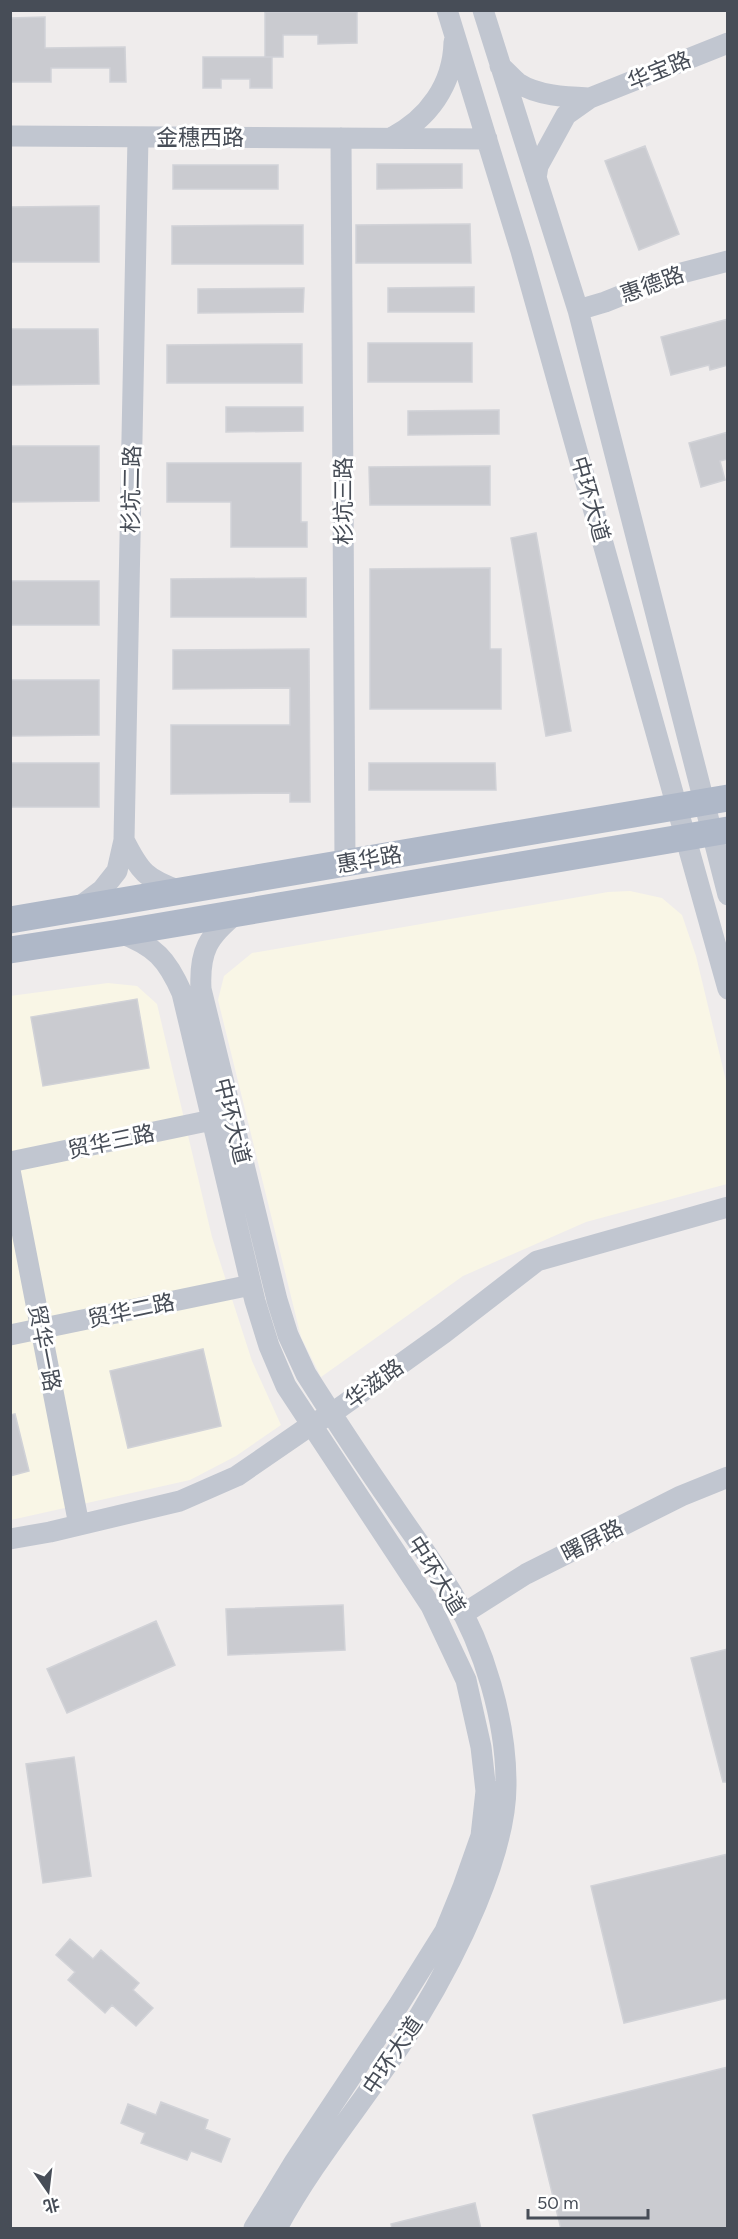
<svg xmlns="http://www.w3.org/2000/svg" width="738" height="2239" viewBox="0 0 738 2239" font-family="Figtree,'Noto Sans SC',sans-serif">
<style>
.commercial{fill:#f9f6e6}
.building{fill:#cacbd0;stroke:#d1d2d7;stroke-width:1.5}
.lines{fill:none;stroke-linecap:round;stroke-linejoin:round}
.minor{stroke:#c1c6d0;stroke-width:21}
.major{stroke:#afb8c8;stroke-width:27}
.labels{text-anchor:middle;stroke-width:6;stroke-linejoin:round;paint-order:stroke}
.street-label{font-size:22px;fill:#474d57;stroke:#fff}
</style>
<rect width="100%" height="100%" fill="#efecec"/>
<!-- commercial -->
<path class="commercial" d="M630,891L662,898L682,915L696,956L727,1085V1184L586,1222L463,1276L321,1377L301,1337L218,1000L224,976L252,953L608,892Z
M108,983L137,986L157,1004L212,1237L252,1361L281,1425L236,1456L190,1480L11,1520L10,996Z"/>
<!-- building -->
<path class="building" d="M265,12H357V43L318,44V35H283V57H265Z
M45,17V48L125,47L126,82H110V68H51V82H10V18Z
M203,57H272V88H250V79H221V88H203Z
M645,146L679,234L639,250L605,161Z
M377,164H462V188L377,189Z
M173,165H278V189H173Z
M99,206V262H10V207Z
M470,224L471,263H356V225Z
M303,225V264H172V226Z
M474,287V312H388V288Z
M304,288L303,312L198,313V289Z
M728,319V365L710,370L709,365L671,375L661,337Z
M10,329H98L99,384L10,385Z
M368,343H472V382H368Z
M302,344V383H167V345Z
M226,407H303V431L226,432Z
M499,410V434L408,435V411Z
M728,432V459L720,461L725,480L701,487L689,443Z
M10,446H99V501L10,502Z
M167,463H301V522H307V547H231V502H167Z
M490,466V505H370L369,467Z
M536,533L571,731L546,736L511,538Z
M490,568V649H501V709H370V569Z
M306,578V617H171V579Z
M10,581H99V625H10Z
M309,649L310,802H290V793L171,794V725H290V688L173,689V650Z
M10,680H99V735L10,736Z
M10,763H99V807H10Z
M369,763H495L496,790H369Z
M137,999L149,1068L43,1086L31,1017Z
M203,1349L221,1426L128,1448L110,1371Z
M15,1414L29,1471L10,1476V1415Z
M343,1605L345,1650L228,1655L226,1609Z
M156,1621L175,1665L67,1713L47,1669Z
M728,1649V1782H723L691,1658Z
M74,1757L91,1876L43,1883L26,1764Z
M728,1854V1998L624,2023L591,1886Z
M70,1939L93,1959L101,1950L139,1983L133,1990L153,2008L136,2026L112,2005L105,2013L68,1980L75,1972L56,1955Z
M728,2067V2229H561L533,2115Z
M161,2102L208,2120L205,2129L230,2139L221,2162L191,2151L187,2160L141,2143L145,2133L121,2123L128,2104L156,2115Z
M475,2203L481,2229H392L391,2224Z"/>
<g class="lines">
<!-- minor -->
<path class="minor" d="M447,10L521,251L728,989
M483,10L578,310L728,895
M500,66C506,71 512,78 518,83C538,96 567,97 590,98
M10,136L487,139
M341,138L345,863
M391,138C428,119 453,85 454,42
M536,178L538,166L566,115L590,98L728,43
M578,310L605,302L670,276L728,261
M124,840C140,872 146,879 180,891
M78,908L102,890L117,871L124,840L138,137
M237,913C208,936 199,951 201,989L277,1300L288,1335L306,1374C334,1418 362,1461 392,1504C412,1534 434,1563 452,1593C484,1647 506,1720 506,1783C507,1855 455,1957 418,2018C374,2090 317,2154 277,2228
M120,933C155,946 167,959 182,993L255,1301L269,1346L286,1386L431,1606L466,1680L481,1747L486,1791L481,1836L463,1887L445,1931L398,2006L295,2161L254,2228
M10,1162L212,1120
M10,1170L79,1525
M10,1335L251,1285
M10,1539L50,1532L180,1501L237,1476L311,1425L331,1414L444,1333L537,1261L728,1207
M463,1614L526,1574L681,1496L728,1477"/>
<!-- major -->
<path class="major" d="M10,920L728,798
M10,950L120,933L728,830"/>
</g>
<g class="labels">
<!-- street labels -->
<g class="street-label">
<text transform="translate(659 70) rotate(-22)" y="8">华宝路</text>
<text x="200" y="145">金穗西路</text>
<text transform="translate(652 284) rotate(-20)" y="8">惠德路</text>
<text transform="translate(131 489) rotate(-89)" y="8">杉坑二路</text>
<text transform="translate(591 499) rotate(74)" y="8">中环大道</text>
<text transform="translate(343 501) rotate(-90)" y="8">杉坑三路</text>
<text transform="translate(369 859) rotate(-10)" y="8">惠华路</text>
<text transform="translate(233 1121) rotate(76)" y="8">中环大道</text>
<text transform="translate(111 1141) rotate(-12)" y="8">贸华三路</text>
<text transform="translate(131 1310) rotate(-12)" y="8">贸华二路</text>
<text transform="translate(45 1348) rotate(79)" y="8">贸华一路</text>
<text transform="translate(374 1383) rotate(-36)" y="8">华滋路</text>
<text transform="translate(592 1540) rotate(-27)" y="8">曙屏路</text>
<text transform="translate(437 1575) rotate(58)" y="8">中环大道</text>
<text transform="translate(392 2055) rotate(-56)" y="8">中环大道</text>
</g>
</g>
<!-- border -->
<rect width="738" height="2239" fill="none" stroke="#474d57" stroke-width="24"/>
<!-- north arrow -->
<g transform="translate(48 2191) rotate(166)" stroke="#ffffff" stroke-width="4.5" paint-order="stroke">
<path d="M0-4.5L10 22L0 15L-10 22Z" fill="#474d57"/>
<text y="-9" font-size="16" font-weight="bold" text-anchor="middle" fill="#474d57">北</text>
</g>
<!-- scale -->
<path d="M528 2209v9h120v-9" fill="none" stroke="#474d57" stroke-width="3"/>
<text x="537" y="2209" font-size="18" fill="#474d57" stroke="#ffffff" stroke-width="4.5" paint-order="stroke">50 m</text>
</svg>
